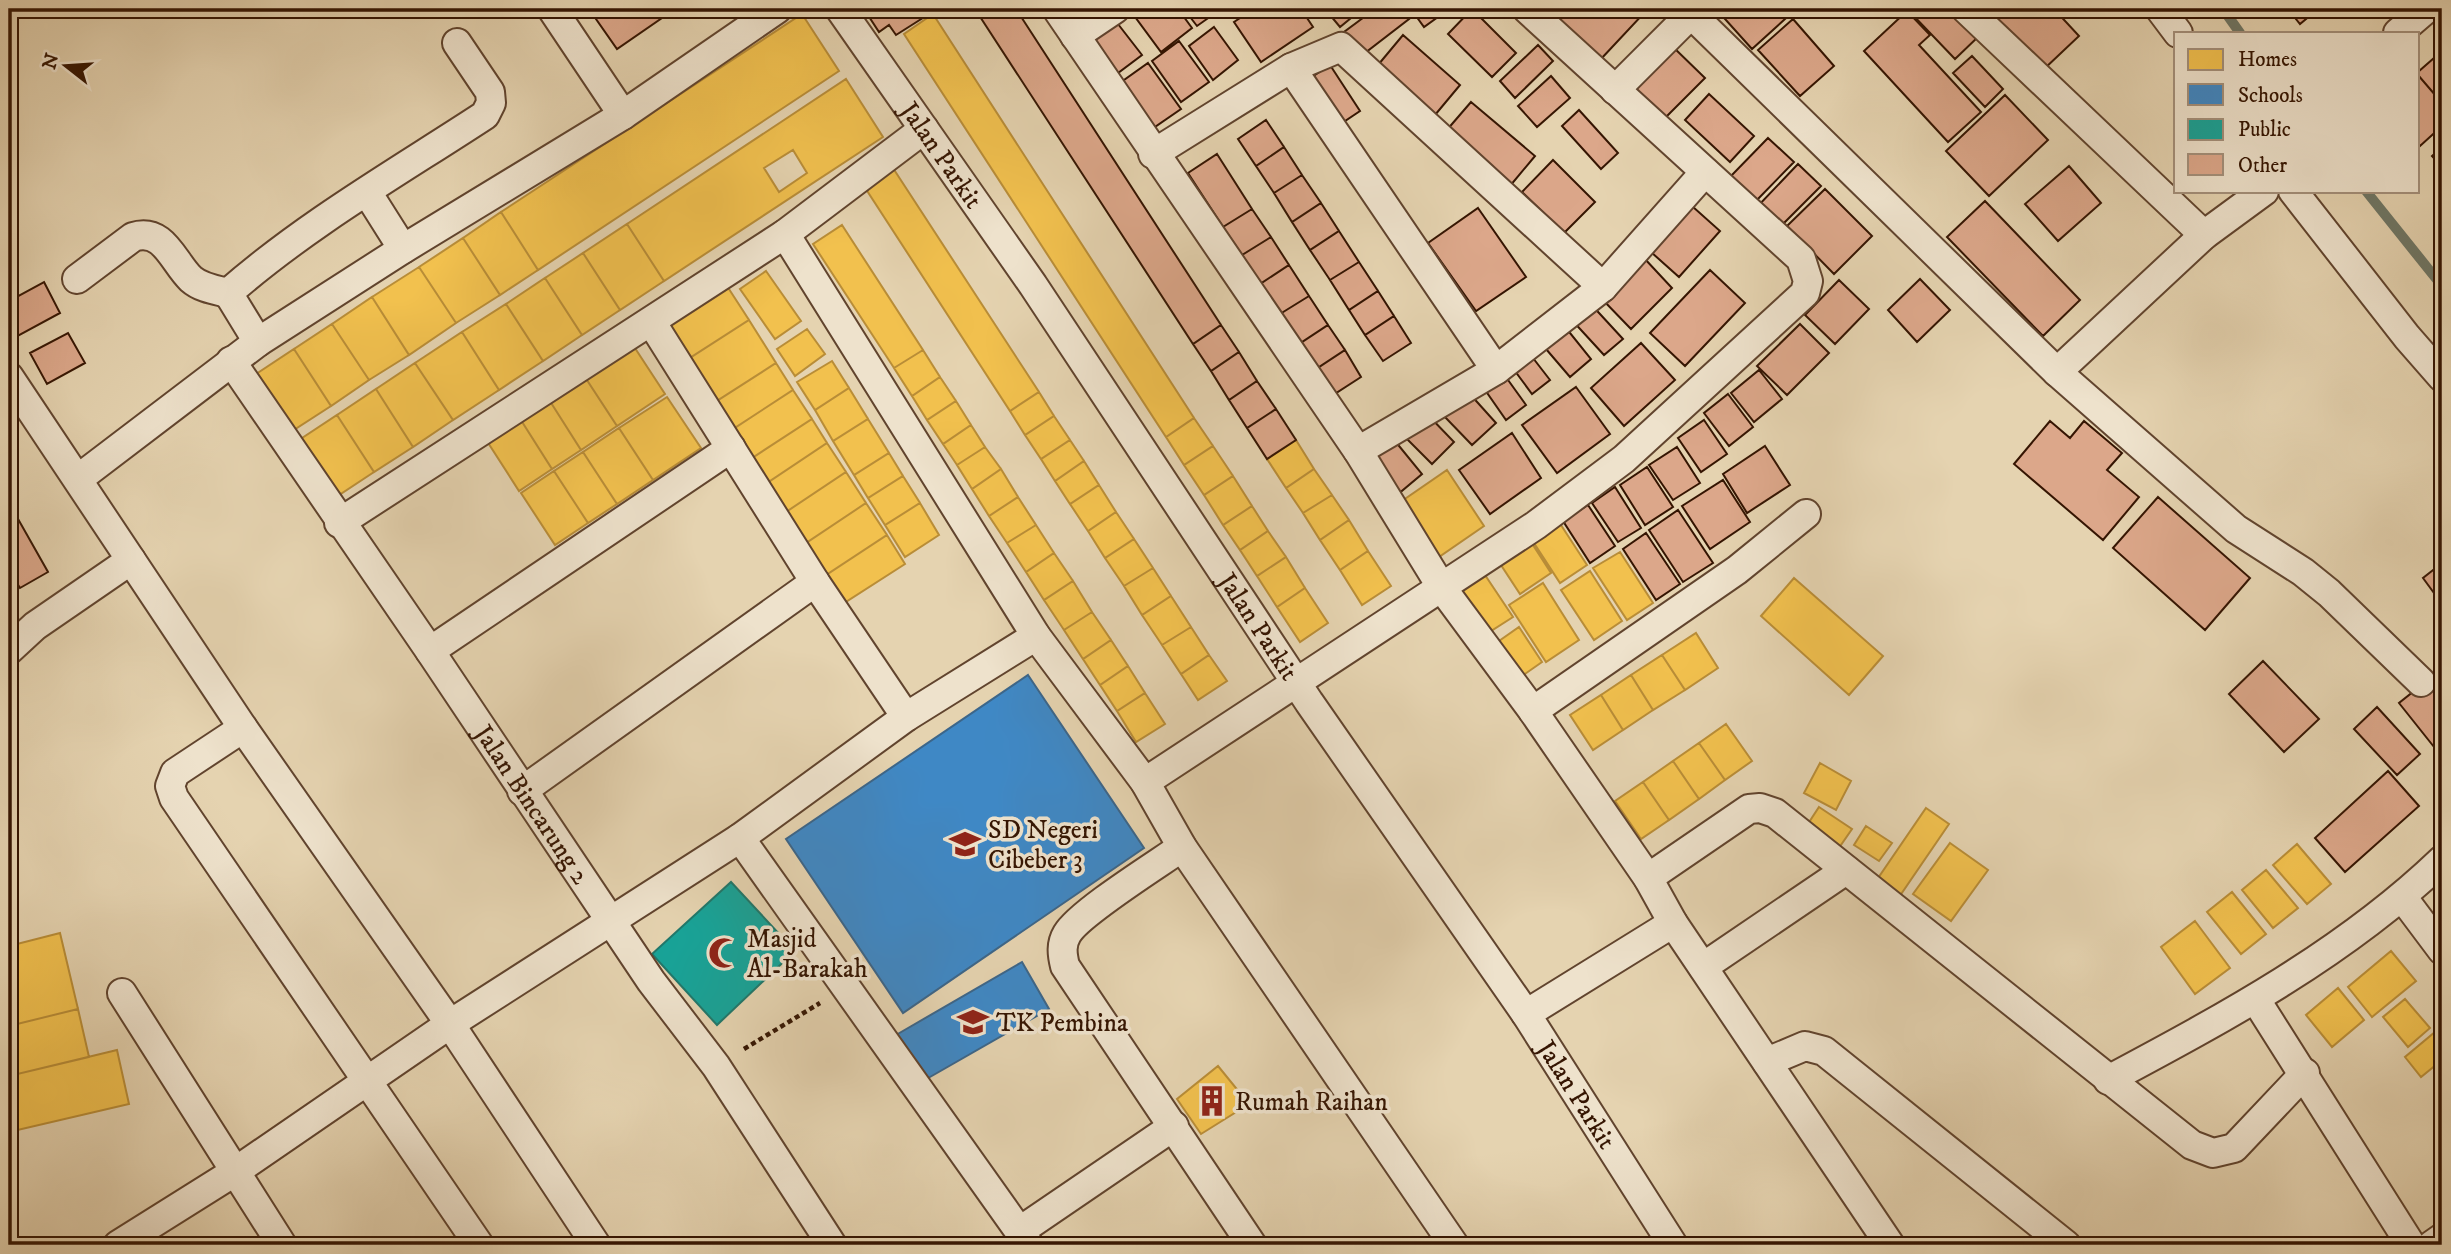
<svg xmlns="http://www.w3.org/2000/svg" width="2451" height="1254" viewBox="0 0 2451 1254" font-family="'IM FELL DW Pica',serif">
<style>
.homes{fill:#f2c14e;stroke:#b98d37;stroke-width:2;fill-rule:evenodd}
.schools{fill:#3f88c5;stroke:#3c668a;stroke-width:2}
.public{fill:#17a398;stroke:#20786b;stroke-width:2}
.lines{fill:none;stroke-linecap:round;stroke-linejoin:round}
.stream{stroke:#6f7766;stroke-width:10}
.building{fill:#dca78a;stroke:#351502;stroke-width:2}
.street-casing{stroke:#61442e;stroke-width:32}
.path{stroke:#351502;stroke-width:4.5;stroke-dasharray:5 3.5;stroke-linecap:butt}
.street{stroke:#eee2cc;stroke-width:28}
.labels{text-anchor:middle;stroke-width:7;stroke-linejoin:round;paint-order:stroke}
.street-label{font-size:26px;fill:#351502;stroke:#eee2cc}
.poi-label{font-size:26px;fill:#351502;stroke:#eee2cc;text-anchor:start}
</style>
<rect width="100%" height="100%" fill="#e5d3b0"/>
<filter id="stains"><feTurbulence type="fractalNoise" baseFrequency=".00286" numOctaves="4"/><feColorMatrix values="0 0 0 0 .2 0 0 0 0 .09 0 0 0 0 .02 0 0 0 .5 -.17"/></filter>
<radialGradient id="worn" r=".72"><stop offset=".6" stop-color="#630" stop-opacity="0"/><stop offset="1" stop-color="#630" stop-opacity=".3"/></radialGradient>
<!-- homes -->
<path class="homes" d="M802,14L839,71L538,270L501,212Z
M933,14L1194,418L1166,437L904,34Z
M846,79L883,137L664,281L627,224ZM793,150L807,173L779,192L764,168Z
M891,165L1039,392L1010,411L862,183Z
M501,212L538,270L500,295L463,238Z
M627,224L664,281L620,310L583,253Z
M842,225L923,350L894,368L813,244Z
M463,238L500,295L456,323L419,267Z
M583,253L620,310L582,335L545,278Z
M419,267L456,323L409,355L372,297Z
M766,271L801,321L775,339L740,289Z
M545,278L582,335L543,361L506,304Z
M727,286L749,320L685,361L664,327Z
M372,297L409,355L369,380L332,324Z
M506,304L543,361L499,390L462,332Z
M749,320L776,363L712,404L685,361Z
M332,324L369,380L331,406L294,349Z
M807,329L825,354L795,376L777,349Z
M462,332L499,390L453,420L415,363Z
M631,342L665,394L617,426L583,374Z
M294,349L331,406L286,435L250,378Z
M923,350L940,377L912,396L894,368Z
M832,361L849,388L815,410L797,382Z
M415,363L453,420L413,447L376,389Z
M776,363L793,390L730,431L712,404Z
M583,374L617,426L581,450L548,398Z
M940,377L956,401L927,420L912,396Z
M849,388L868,419L833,441L815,410Z
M376,389L413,447L374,472L337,415Z
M793,390L812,419L749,460L730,431Z
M1039,392L1054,416L1025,435L1010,411Z
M667,397L701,448L653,480L619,428Z
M548,398L581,450L552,469L519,417Z
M956,401L971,425L943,444L927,420Z
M337,415L374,472L330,501L293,444Z
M1054,416L1070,440L1041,459L1025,435Z
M519,417L552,469L519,491L485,438Z
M1194,418L1213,446L1184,465L1166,437Z
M812,419L827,443L764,485L749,460Z
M868,419L889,453L854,475L833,441Z
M971,425L985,447L957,465L943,444Z
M619,428L653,480L617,504L583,452Z
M1070,440L1084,461L1055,481L1041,459Z
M1296,440L1314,469L1286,488L1267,459Z
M827,443L846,472L783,514L764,485Z
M1213,446L1233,476L1204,495L1184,465Z
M985,447L1001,469L972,489L957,465Z
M583,452L617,504L588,523L554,471Z
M889,453L903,476L868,498L854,475Z
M1084,461L1099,485L1070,504L1055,481Z
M1001,469L1018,497L989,516L972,489Z
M1314,469L1332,495L1303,513L1286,488Z
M1447,470L1484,526L1436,559L1399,503Z
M554,471L588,523L555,545L521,493Z
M846,472L866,503L803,545L783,514Z
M903,476L920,503L885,525L868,498Z
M1233,476L1252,506L1223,525L1204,495Z
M1099,485L1116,512L1088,531L1070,504Z
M1332,495L1349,520L1320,540L1303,513Z
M1018,497L1036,525L1007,543L989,516Z
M866,503L887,535L823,577L803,545Z
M920,503L939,535L905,557L885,525Z
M1252,506L1268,531L1240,550L1223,525Z
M1116,512L1134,539L1105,558L1088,531Z
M1349,520L1368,551L1340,570L1320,540Z
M1559,522L1587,565L1560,583L1532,540Z
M1036,525L1054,553L1026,572L1007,543Z
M1268,531L1286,557L1257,576L1240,550Z
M887,535L905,564L841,605L823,577Z
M1134,539L1153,568L1124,586L1105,558Z
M1531,542L1551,573L1520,594L1499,562Z
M1368,551L1391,586L1362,605L1340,570Z
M1620,552L1653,603L1627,620L1593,568Z
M1054,553L1073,581L1044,600L1026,572Z
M1286,557L1305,588L1277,607L1257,576Z
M1153,568L1171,596L1142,615L1124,586Z
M1481,569L1513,617L1480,638L1449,590Z
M1590,571L1622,621L1594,640L1561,590Z
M1794,578L1883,656L1849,695L1761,616Z
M1073,581L1092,612L1064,630L1044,600Z
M1543,583L1579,640L1546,662L1509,605Z
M1305,588L1328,623L1300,642L1277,607Z
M1171,596L1191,627L1162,645L1142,615Z
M1092,612L1111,640L1083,659L1064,630Z
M1191,627L1209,655L1181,674L1162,645Z
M1519,627L1542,662L1522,676L1499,641Z
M1696,633L1718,668L1685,690L1662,655Z
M1111,640L1128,666L1100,685L1083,659Z
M1209,655L1227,681L1198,700L1181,674Z
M1662,655L1685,690L1653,710L1631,675Z
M1128,666L1145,693L1117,711L1100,685Z
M1631,675L1653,710L1623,730L1601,695Z
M1145,693L1165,724L1136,742L1117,711Z
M1601,695L1623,730L1593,750L1570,715Z
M1726,724L1752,761L1725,780L1699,743Z
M1699,743L1725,780L1699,799L1673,761Z
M1673,761L1699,799L1669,820L1643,782Z
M1820,763L1851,781L1836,810L1804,793Z
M1643,782L1669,820L1641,839L1615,801Z
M1819,807L1852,829L1834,855L1802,833Z
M1926,808L1949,824L1897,900L1874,884Z
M1866,826L1892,843L1879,861L1854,845Z
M1950,843L1988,870L1951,921L1913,894Z
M2297,844L2331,884L2307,904L2273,865Z
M2266,870L2298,908L2273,928L2242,890Z
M2232,892L2266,934L2241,954L2207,912Z
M2195,921L2230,968L2195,994L2161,947Z
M60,933L78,1009L9,1026V946Z
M2391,951L2416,981L2372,1017L2348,987Z
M2338,988L2364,1020L2332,1047L2306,1015Z
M2405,999L2430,1028L2408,1047L2383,1017Z
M78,1009L89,1057L9,1076V1026Z
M2435,1032L2442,1040V1060L2421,1077L2405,1057Z
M117,1050L129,1104L9,1132V1076Z
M1218,1066L1249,1104L1201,1134L1177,1099Z"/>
<!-- schools -->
<path class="schools" d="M1028,675L1144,848L903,1013L786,839Z
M1022,962L1049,1009L923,1081L896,1035Z"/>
<!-- public -->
<path class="public" d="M731,882L795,951L717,1025L652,954Z"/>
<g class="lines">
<!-- stream -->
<path class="stream" d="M2223,9L2240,33
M2366,191L2442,286"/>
</g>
<!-- building -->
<path class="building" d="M589,9H675L617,49Z
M864,9H937L896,35L889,25L879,32Z
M975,9H1016L1221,325L1193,344Z
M1132,9H1178L1192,28L1161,52L1130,10Z
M1184,9H1221L1197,26Z
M1254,9H1301L1313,27L1261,62L1234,22Z
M1325,9H1362L1340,27Z
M1375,9H1401L1409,19L1361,56L1344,32Z
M1411,9H1449L1424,27Z
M1472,9L1516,53L1492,77L1448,34Z
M1565,9H1643L1646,11L1600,60L1555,19Z
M1716,9H1796L1752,49Z
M1954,9L1979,36L1955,59L1908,10Z
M2006,9H2054L2079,36L2043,70L1995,19Z
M2288,9H2318L2300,24Z
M1907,11L1930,35L1919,45L1981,112L1948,142L1864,51Z
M1111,15L1142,55L1110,79L1080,39Z
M1793,19L1834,66L1800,96L1758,50Z
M1214,27L1238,60L1213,80L1189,46Z
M1403,35L1460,85L1435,115L1378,65Z
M1179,41L1209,82L1181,102L1152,61Z
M1670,44L1705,78L1659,124L1625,89Z
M1538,45L1553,61L1515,98L1500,81Z
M2442,51V103L2418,75V72Z
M1972,56L2003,89L1985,107L1953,73Z
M1148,63L1181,109L1149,131L1117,85Z
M1330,65L1360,111L1336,127L1306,81Z
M2418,75L2442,103V126L2420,146L2418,143Z
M1551,76L1570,98L1537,127L1518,106Z
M1709,94L1754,136L1730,162L1685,120Z
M2005,95L2048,140L1989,196L1946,151Z
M1471,102L1535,156L1510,186L1446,131Z
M1579,110L1618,153L1601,169L1562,126Z
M1266,120L1284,147L1256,166L1238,139Z
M1768,138L1794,162L1755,202L1730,177Z
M1284,147L1302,175L1274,193L1256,166Z
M2442,147V167L2432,156Z
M1217,154L1252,209L1223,227L1188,173Z
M1553,160L1595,202L1564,233L1522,192Z
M1798,164L1821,186L1778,229L1756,208Z
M2069,166L2101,203L2058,241L2025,204Z
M1302,175L1321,203L1292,222L1274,193Z
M1825,189L1872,236L1834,274L1787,226Z
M1683,198L1720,231L1679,277L1642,244Z
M1985,201L2080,300L2043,336L1947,237Z
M1321,203L1339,231L1310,250L1292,222Z
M1478,208L1526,277L1476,311L1428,243Z
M1252,209L1271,237L1242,255L1223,227Z
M1339,231L1359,262L1330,280L1310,250Z
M1271,237L1289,265L1260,284L1242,255Z
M1644,258L1672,288L1631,329L1601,298Z
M1359,262L1378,291L1349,310L1330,280Z
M1289,265L1309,296L1280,314L1260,284Z
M1710,270L1745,303L1685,366L1650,333Z
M1920,279L1950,310L1917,342L1888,310Z
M1839,280L1869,309L1835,344L1805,315Z
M44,282L60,313L14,338L9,328V301Z
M1378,291L1394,316L1365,335L1349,310Z
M1309,296L1328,325L1299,344L1280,314Z
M1588,301L1623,339L1604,355L1570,318Z
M1394,316L1411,343L1383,361L1365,335Z
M1562,323L1591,359L1570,377L1540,342Z
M1800,324L1829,353L1787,395L1757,366Z
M1221,325L1239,352L1211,371L1193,344Z
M1328,325L1345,350L1316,369L1299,344Z
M68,333L85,363L47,384L30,353Z
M1641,343L1675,380L1624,426L1591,388Z
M1526,349L1550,380L1532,394L1509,363Z
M1345,350L1361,377L1333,395L1316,369Z
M1239,352L1257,381L1229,400L1211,371Z
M1759,370L1782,399L1754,422L1731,393Z
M1503,373L1526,405L1506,420L1483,387Z
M1257,381L1276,409L1247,428L1229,400Z
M1576,387L1610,434L1557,473L1522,425Z
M1469,393L1496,423L1472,445L1444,416Z
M1728,394L1753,427L1729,446L1704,413Z
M1276,409L1296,440L1267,459L1247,428Z
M1427,414L1454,442L1432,464L1404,436Z
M1704,420L1727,454L1701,472L1678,438Z
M2050,421L2070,438L2084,421L2122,453L2107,470L2139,497L2103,540L2014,464Z
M1512,433L1541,478L1490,514L1459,470Z
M1395,441L1422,474L1397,495L1369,462Z
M1765,446L1790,485L1747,513L1723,474Z
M1677,447L1700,483L1673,500L1649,465Z
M1647,467L1673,507L1645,525L1620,485Z
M1723,480L1750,522L1710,549L1682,506Z
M1615,487L1641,528L1618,542L1592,503Z
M2158,497L2250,578L2205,630L2113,548Z
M9,503L48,572L20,588L9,570Z
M1588,505L1615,546L1590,563L1563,521Z
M1678,510L1713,563L1683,582L1649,530Z
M1646,533L1680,584L1656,600L1623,549Z
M2442,563V604L2423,578Z
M2263,661L2319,719L2284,752L2229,694Z
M2428,680L2442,698V757L2399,703Z
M2377,707L2420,754L2397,775L2354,729Z
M2388,771L2419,806L2345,872L2315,838Z"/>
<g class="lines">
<defs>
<g id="street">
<path d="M552,9L623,115"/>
<path id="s1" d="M840,9L1033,285L1309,702L1526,1014L1673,1245"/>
<path d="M1057,9L1358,451L1442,588L1533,711L1648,878L1673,923L1890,1245"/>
<path d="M1686,9L2057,372L2204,235L2264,191"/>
<path d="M1966,9L2204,235"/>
<path d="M2160,9L2178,33"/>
<path d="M2398,33L2426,9"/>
<path d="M1075,36L1115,9"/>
<path d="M1291,68L1496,370"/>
<path d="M1615,90L1696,9"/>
<path d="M1153,154L1291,68L1341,47L1603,287"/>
<path d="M2293,191L2407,337L2442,377"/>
<path d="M367,192L403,249"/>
<path d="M785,234L1036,636L1145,782L1182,847L1454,1245"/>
<path d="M77,279L133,237C164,227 173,262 191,279C201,288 216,290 228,293"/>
<path d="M652,323L815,582L906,717"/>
<path d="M258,342L228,293C307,224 398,172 485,115L491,103L490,92L457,43"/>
<path id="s2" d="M231,361L430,651L651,981L716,1066L832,1245"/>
<path d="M2057,372L2236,529L2303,572L2329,593L2421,682"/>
<path d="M9,377L243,728L450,1024L596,1245"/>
<path d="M1358,451L1496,370L1603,287L1705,172"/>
<path d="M78,479L258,342L403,249L623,115L777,9"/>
<path d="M339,523L785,234L924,129"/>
<path d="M9,650L35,626L131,560"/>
<path d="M430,651L731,448"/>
<path d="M1533,711L1737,570L1806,514"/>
<path d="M243,728L175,773L170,786L174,798L479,1245"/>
<path d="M1145,782L1536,525L1624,459L1805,293L1808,281L1801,259L1527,9"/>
<path d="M522,791L815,582"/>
<path d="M740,838L1029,1245"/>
<path d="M1182,847C1158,864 1079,913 1067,934C1061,944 1062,954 1065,966L1252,1245"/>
<path d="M1648,878L1749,809L1760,808L1775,813L2192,1145L2213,1153L2234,1148L2305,1073"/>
<path d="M2403,898L2442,950"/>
<path d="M1703,967L1846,870"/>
<path d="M122,993L282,1245"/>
<path d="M2256,1000L2411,1245"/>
<path d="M1526,1014L1673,923"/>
<path d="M1767,1062L1805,1046L1824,1051L2066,1245"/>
<path d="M2108,1080C2226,1017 2345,953 2442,860"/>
<path d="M1020,1231L1174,1126"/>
<path d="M118,1245L236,1171L450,1024L740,838L906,717L1036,636"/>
<path d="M2432,1245L2442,1238"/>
</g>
</defs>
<!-- street casing -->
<use href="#street" class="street-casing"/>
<!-- path -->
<path class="path" d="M744,1049L820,1003"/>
<!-- street -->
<use href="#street" class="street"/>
</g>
<!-- icons -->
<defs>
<symbol id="school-bare" viewBox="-9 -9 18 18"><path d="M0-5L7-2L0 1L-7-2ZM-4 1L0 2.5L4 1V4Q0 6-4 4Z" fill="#8f2418" stroke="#eee2cc" stroke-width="2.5" paint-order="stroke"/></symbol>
<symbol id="mosque-bare" viewBox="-9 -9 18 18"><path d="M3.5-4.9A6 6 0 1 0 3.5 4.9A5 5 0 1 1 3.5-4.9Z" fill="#8f2418" stroke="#eee2cc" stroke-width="2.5" paint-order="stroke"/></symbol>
<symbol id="building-bare" viewBox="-9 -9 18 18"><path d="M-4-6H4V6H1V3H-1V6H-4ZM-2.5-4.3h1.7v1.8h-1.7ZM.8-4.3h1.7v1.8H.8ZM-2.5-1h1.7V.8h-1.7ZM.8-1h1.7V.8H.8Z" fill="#8f2418" stroke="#eee2cc" stroke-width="2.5" paint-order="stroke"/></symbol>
</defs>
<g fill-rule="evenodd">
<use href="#school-bare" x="943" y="822" width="44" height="44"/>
<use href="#mosque-bare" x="702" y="931" width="44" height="44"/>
<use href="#school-bare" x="951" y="1000" width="44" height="44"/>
<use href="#building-bare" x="1190" y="1079" width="44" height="44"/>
</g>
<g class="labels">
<!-- street labels -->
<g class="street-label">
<text dy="9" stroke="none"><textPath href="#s1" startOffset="178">Jalan Parkit</textPath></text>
<text dy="9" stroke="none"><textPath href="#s1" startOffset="746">Jalan Parkit</textPath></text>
<text dy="9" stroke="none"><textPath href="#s2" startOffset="536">Jalan Bincarung 2</textPath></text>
<text dy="9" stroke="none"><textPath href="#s1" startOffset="1312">Jalan Parkit</textPath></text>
</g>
<!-- poi labels -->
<g class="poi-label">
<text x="988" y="838">SD Negeri<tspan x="988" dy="30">Cibeber 3</tspan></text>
<text x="747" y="947">Masjid<tspan x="747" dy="30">Al-Barakah</tspan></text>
<text x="996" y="1031">TK Pembina</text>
<text x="1235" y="1110">Rumah Raihan</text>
</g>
</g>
<!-- margin -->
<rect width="2451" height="1254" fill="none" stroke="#e5d3b0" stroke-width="35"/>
<rect x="10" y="10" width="2430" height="1233" fill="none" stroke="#351502" stroke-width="3.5"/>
<rect x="18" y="18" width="2416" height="1219" fill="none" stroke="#351502" stroke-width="2"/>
<!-- legend -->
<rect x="2174" y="32" width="245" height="161" fill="#eee2cc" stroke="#a4907b" stroke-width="2"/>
<rect x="2188" y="49" width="35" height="21" fill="#f2c14e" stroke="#a4907b" stroke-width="2"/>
<text x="2238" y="66" font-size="21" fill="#351502">Homes</text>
<rect x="2188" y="84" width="35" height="21" fill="#3f88c5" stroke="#a4907b" stroke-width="2"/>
<text x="2238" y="102" font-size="21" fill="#351502">Schools</text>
<rect x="2188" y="119" width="35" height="21" fill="#17a398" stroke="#a4907b" stroke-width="2"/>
<text x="2238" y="136" font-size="21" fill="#351502">Public</text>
<rect x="2188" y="154" width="35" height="21" fill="#dca78a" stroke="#a4907b" stroke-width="2"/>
<text x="2238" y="172" font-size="21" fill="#351502">Other</text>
<!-- north arrow -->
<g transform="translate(66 66) rotate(287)" stroke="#eee2cc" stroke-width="5" paint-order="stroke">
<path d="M0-5L12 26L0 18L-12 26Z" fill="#351502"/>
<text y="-10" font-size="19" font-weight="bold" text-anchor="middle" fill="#351502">N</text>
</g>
<rect width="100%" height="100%" filter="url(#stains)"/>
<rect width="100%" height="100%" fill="url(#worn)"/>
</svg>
